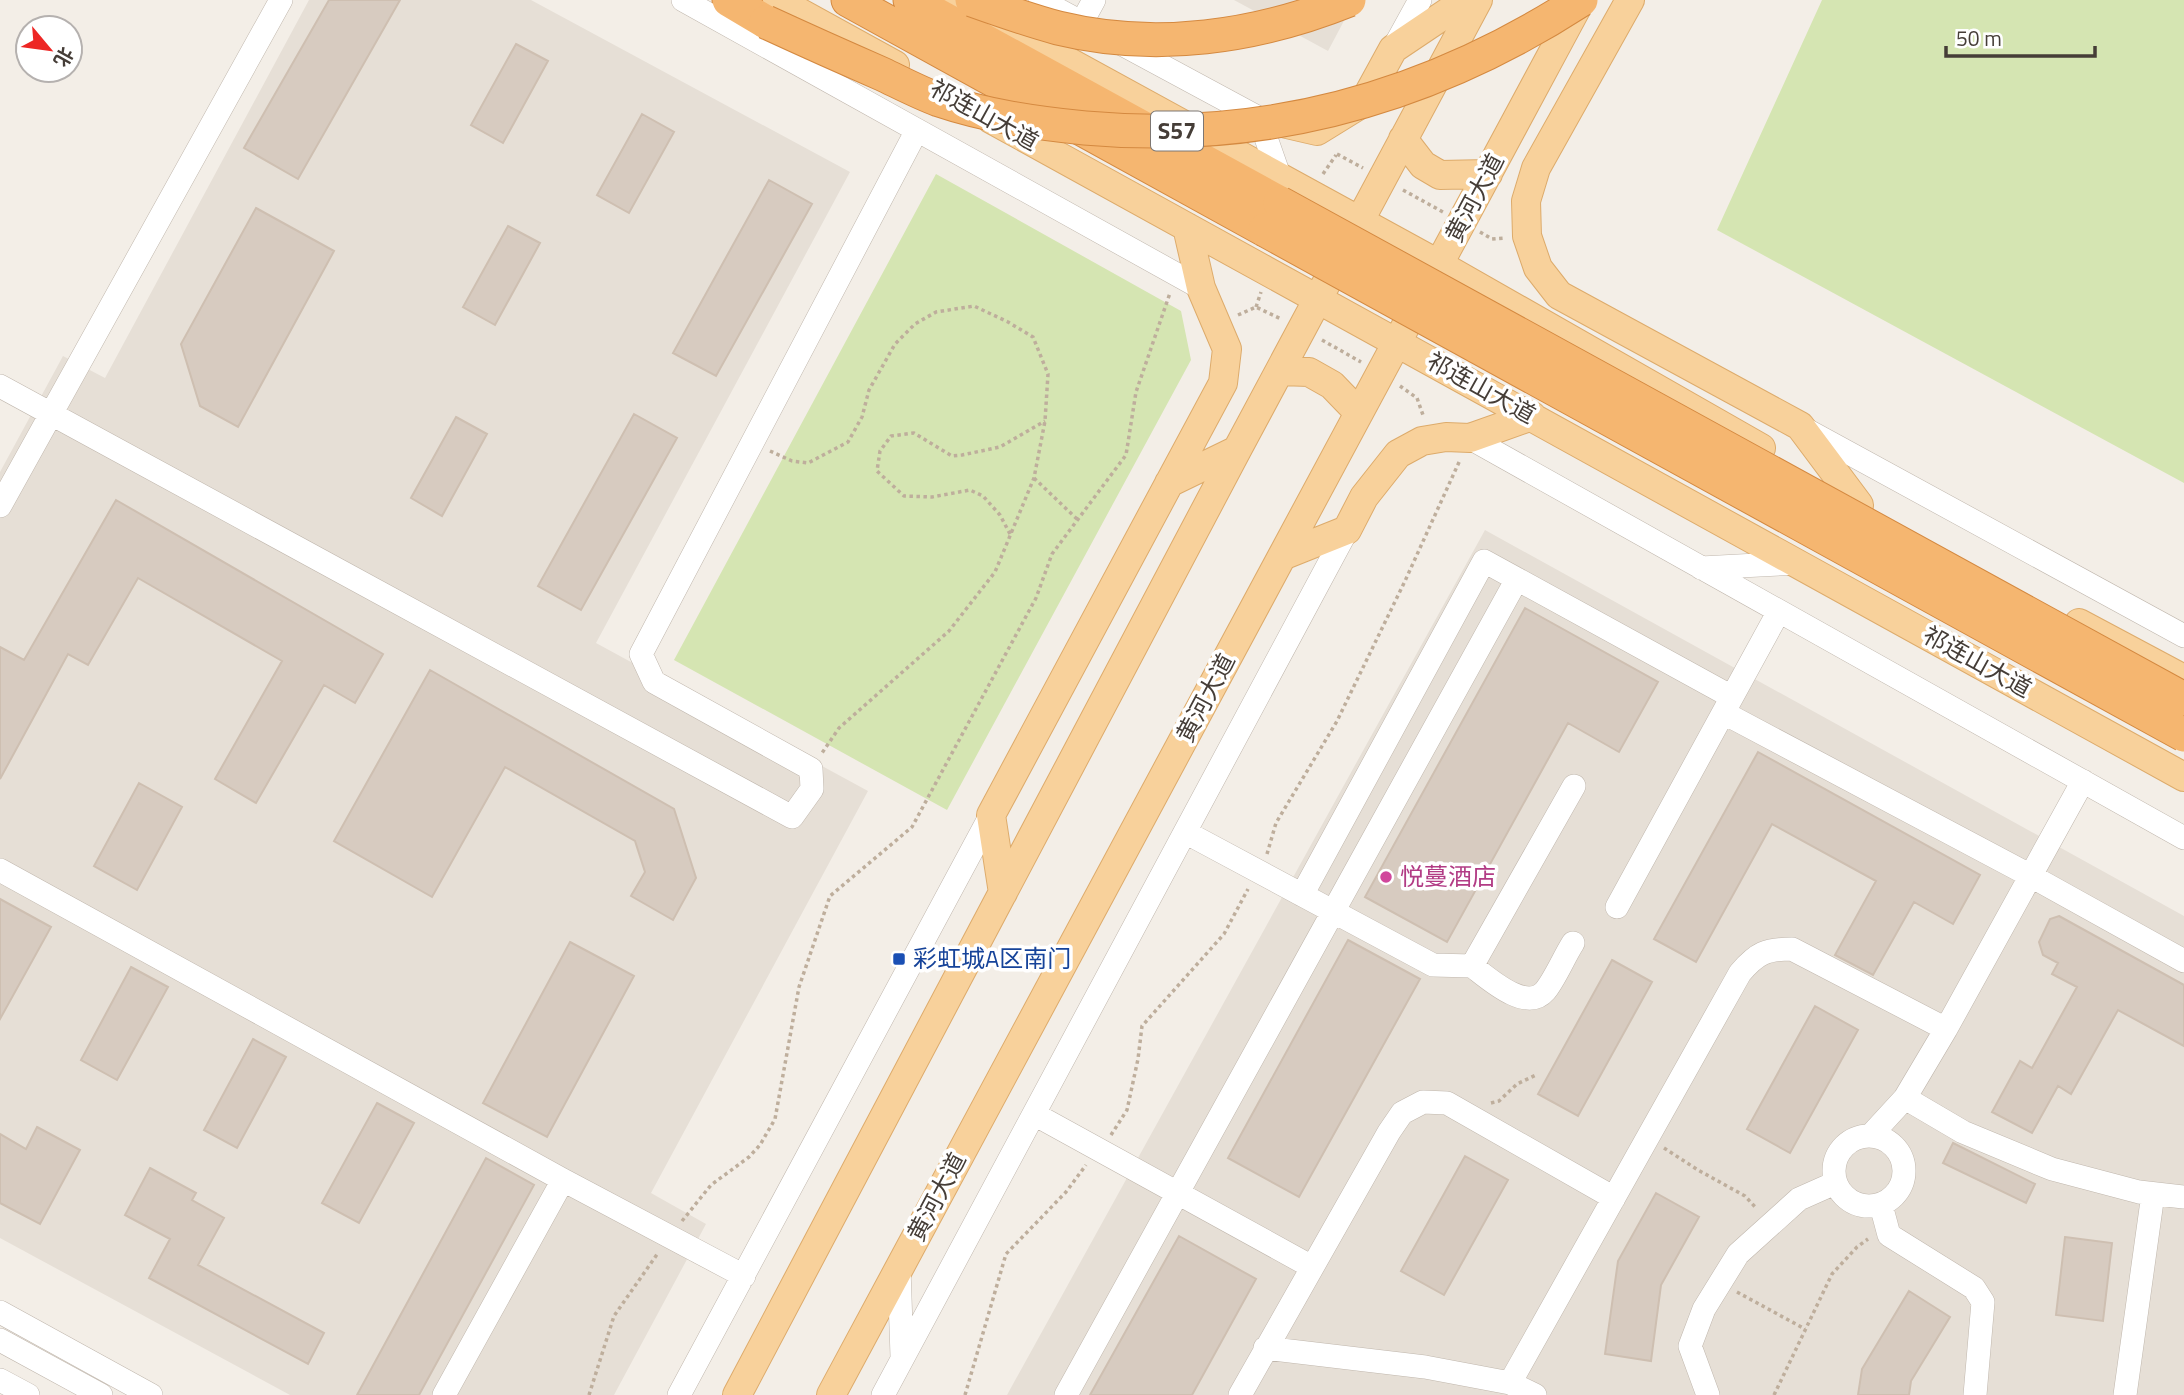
<svg xmlns="http://www.w3.org/2000/svg" width="2184" height="1395" viewBox="0 0 2184 1395" font-family="'Titillium Web','Noto Sans SC',sans-serif">
<style>
.residential{fill:#e6dfd6}
.green{fill:#d5e5b2}
.building{fill:#d7cbc0;stroke:#cebfb1;stroke-width:2}
.lines{fill:none;stroke-linecap:round;stroke-linejoin:round}
.minor-casing{stroke:#c0b7ad;stroke-width:24}
.major-casing{stroke:#ddab6b;stroke-width:30}
.highway-casing{stroke:#d48940;stroke-width:35}
.path{stroke:#beae9c;stroke-width:3.5;stroke-dasharray:3.5 3.5;stroke-linecap:butt}
.minor{stroke:#fff;stroke-width:23}
.major{stroke:#f8d19b;stroke-width:28}
.highway{stroke:#f5b670;stroke-width:33}
.highway-bridge-casing{stroke:#d48940;stroke-width:35;stroke-linecap:butt}
.highway-bridge{stroke:#f5b670;stroke-width:33}
.hotel-dot{fill:#d1479c;stroke:#fff;stroke-width:2.5}
.transit-dot{fill:#1a4fb4;stroke:#fff;stroke-width:2.5}
.labels{text-anchor:middle;stroke-width:7;stroke-linejoin:round;paint-order:stroke}
.shield{fill:#fff;stroke:#7d7773;stroke-width:2}
.shield-label{font-size:23px;font-weight:bold;fill:#453d37}
.street-label{font-size:24px;fill:#453d37;stroke:#fff}
.hotel-label{font-size:24px;fill:#b23c85;stroke:#fff;text-anchor:start}
.transit-label{font-size:24px;fill:#164399;stroke:#fff;text-anchor:start}
</style>
<rect width="100%" height="100%" fill="#f3eee7"/>
<!-- residential -->
<path class="residential" d="M309,0H531L850,172L596,643L868,791L651,1193L706,1224L614,1395H290L0,1238V472L63,356L105,378Z
M1234,0H1355L1328,51Z
M1485,530L2184,916V1395H1007Z"/>
<!-- green -->
<path class="green" d="M1822,0H2184V483L1717,230Z
M936,174L1181,311L1191,360L947,810L674,660Z"/>
<!-- building -->
<path class="building" d="M329,0H400L298,179L244,148Z
M516,44L548,61L503,143L471,125Z
M642,114L674,132L629,213L597,195Z
M769,180L812,204L716,376L673,353Z
M256,208L334,251L238,427L200,406L181,344Z
M508,226L540,243L495,325L463,307Z
M634,414L677,438L581,610L538,586Z
M456,417L487,434L442,516L411,498Z
M116,500L383,654L355,703L324,685L256,803L215,779L282,661L138,578L88,665L68,654L0,779V647L24,660Z
M1525,608L1658,682L1619,752L1568,723L1447,942L1365,897Z
M430,670L674,809L696,878L673,920L631,896L645,872L635,841L505,767L432,897L334,841Z
M1758,752L1980,875L1953,924L1914,902L1873,975L1835,955L1876,881L1772,824L1696,962L1654,939Z
M139,783L182,807L137,890L94,866Z
M0,899L51,927L0,1019Z
M2059,916L2184,985V1046L2118,1010L2071,1094L2058,1086L2032,1133L1992,1112L2020,1061L2032,1068L2077,987L2052,974L2058,963L2043,955L2039,942L2050,919Z
M1348,940L1420,979L1299,1197L1228,1158Z
M570,942L634,976L547,1137L483,1103Z
M1612,960L1652,982L1578,1116L1538,1094Z
M131,967L168,987L117,1080L81,1060Z
M1815,1006L1858,1030L1790,1153L1747,1129Z
M253,1039L286,1057L237,1148L204,1130Z
M377,1103L414,1123L359,1223L322,1203Z
M37,1127L80,1150L40,1224L0,1203V1134L26,1149Z
M1953,1143L2035,1184L2026,1203L1943,1163Z
M1465,1156L1508,1180L1444,1295L1401,1271Z
M486,1158L534,1185L419,1395H357Z
M150,1168L196,1193L192,1200L224,1218L198,1265L324,1333L308,1364L149,1278L170,1239L125,1215Z
M1656,1193L1699,1217L1661,1285L1651,1361L1605,1354L1618,1261Z
M1179,1236L1256,1279L1192,1395H1090Z
M2065,1237L2112,1243L2103,1321L2056,1315Z
M1909,1291L1950,1317L1911,1381L1909,1395H1858L1862,1369Z"/>
<g class="lines">
<defs>
<path id="minor" d="M683,0L1201,288
M1040,0L1259,118L1280,178
M1082,22L1094,0
M1393,49L1420,0
M0,386L792,817L812,789L811,769L654,682L641,654L917,130
M1803,428L2184,636
M1470,438L2184,838
M0,506L281,0
M1701,568L1797,563
M1724,713L2031,876L2184,961
M1185,832L1433,965L1472,966L1574,786
M0,870L563,1180L744,1276
M1302,895L1484,561L1732,697
M1617,907L1779,611
M1472,966C1488,978 1526,1013 1545,991C1555,979 1564,957 1573,943
M1946,1029L2083,781
M1905,1098L1963,1132L2052,1169L2139,1192L2184,1197
M1034,1114L1312,1267
M1834 1171a35 35 0 1 1 70 0a35 35 0 1 1-70 0Z
M1881,1205L1889,1235L1974,1288L1983,1302L1975,1395
M899,1268L902,1356
M0,1312L151,1395
M0,1340L101,1395
M1265,1348L1425,1367L1510,1383L1535,1395
M0,1380L28,1395
M1510,1383L1740,973C1757,953 1766,949 1792,949L1946,1029L1905,1098L1871,1135
M444,1395L563,1180
M679,1395L991,815
M883,1395L1347,530
M1066,1395L1517,579
M1240,1395L1389,1132L1402,1113L1423,1102L1447,1103L1614,1198
M1708,1395L1690,1346L1704,1309L1738,1254L1799,1199L1835,1183
M2125,1395L2153,1194"/>
<path id="major" d="M777,0L895,65
M956,0L1440,265L1761,448
M1630,0L1536,168L1526,201L1527,236L1538,268L1559,295L1800,426L1859,505
M991,119L2184,777
M1278,122L1317,131L1364,102L1393,49L1466,0
M1403,139L1423,165L1440,175L1488,174
M1280,371L1309,372L1332,385L1359,413
M1169,483L1237,450
M1282,556L1347,530L1364,497L1398,454L1422,441L1446,437L1470,438L1532,416
M2079,623L2184,679
M1003,893L991,815L1223,383L1227,349L1201,288L1187,227
M737,1395L1237,450L1478,0
M831,1395L1581,0"/>
<path id="highway" d="M729,0L766,22
M848,0L1265,230
M910,0L1280,203"/>
</defs>
<!-- minor casing -->
<use href="#minor" class="minor-casing"/>
<!-- major casing -->
<use href="#major" class="major-casing"/>
<!-- highway casing -->
<use href="#highway" class="highway-casing"/>
<!-- path -->
<path class="path" d="M1337,154L1363,168
M1323,174L1336,155
M1403,190L1443,212
M1480,232L1492,239L1505,238
M1256,307L1261,292
M1238,315L1256,307L1281,319
M1322,340L1361,362
M1400,386L1417,398L1424,418
M770,451L792,461L808,463L848,442L862,417L869,390L895,344L915,324L936,312L974,306L1008,322L1033,337L1048,374L1045,421L1034,478L995,572L949,631L839,728L822,753
M1034,478L1078,520
M1010,534L1000,515L983,496L970,490L932,497L904,496L877,471L880,451L891,436L914,433L952,456L962,455L1000,447L1045,421
M1267,854L1276,823L1337,721L1405,581L1460,460
M1491,1103L1499,1101L1517,1084L1536,1075
M1111,1135L1127,1110L1138,1059L1142,1026L1224,934L1248,889
M1664,1148L1698,1170L1745,1196L1757,1209
M682,1221L711,1185L749,1157L760,1145L775,1119L799,987L830,896L912,827L1036,598L1052,554L1126,455L1136,392L1170,293
M1737,1292L1805,1329
M589,1395L614,1316L658,1253
M965,1395L1006,1254L1066,1192L1086,1165
M1774,1395L1832,1274L1857,1247L1868,1239"/>
<!-- minor -->
<use href="#minor" class="minor"/>
<!-- major -->
<use href="#major" class="major"/>
<!-- highway -->
<use href="#highway" class="highway"/>
<defs>
<path id="highway-bridge" d="M972,0C1000,10 1028,20 1058,28C1156,52 1257,37 1349,0
M766,22C805,40 843,57 882,74C901,83 920,93 939,100C986,116 1036,123 1085,128C1265,144 1430,98 1581,0
M1280,203L2184,699
M1265,230L2184,735"/>
</defs>
<!-- highway-bridge casing -->
<use href="#highway-bridge" class="highway-bridge-casing"/>
<!-- highway-bridge -->
<use href="#highway-bridge" class="highway-bridge"/>
</g>
<!-- markers -->
<circle class="hotel-dot" cx="1386" cy="877" r="7"/>
<rect class="transit-dot" x="892" y="952" width="14" height="14" rx="3.5"/>
<g class="labels">
<!-- shield labels -->
<rect class="shield" x="1151" y="111.5" width="52" height="39" rx="5"/>
<g class="shield-label">
<text x="1177" y="139">S57</text>
</g>
<!-- street labels -->
<g class="street-label">
<text transform="translate(984 115) rotate(29)" y="8">祁连山大道</text>
<text transform="translate(1475 198) rotate(-62)" y="8">黄河大道</text>
<text transform="translate(1481 388) rotate(29)" y="8">祁连山大道</text>
<text transform="translate(1977 662) rotate(29)" y="8">祁连山大道</text>
<text transform="translate(1206 698) rotate(-62)" y="8">黄河大道</text>
<text transform="translate(937 1197) rotate(-62)" y="8">黄河大道</text>
</g>
<!-- hotel labels -->
<g class="hotel-label">
<text x="1400" y="885">悦蔓酒店</text>
</g>
<!-- transit labels -->
<g class="transit-label">
<text x="913" y="967">彩虹城A区南门</text>
</g>
</g>
<!-- north arrow -->
<g transform="translate(49 49) rotate(119)"><circle r="33" fill="#ffffff" stroke="#b5b1af" stroke-width="2"/>
<path d="M0-5L12 26L0 18L-12 26Z" fill="#ed2624"/>
<text y="-10" font-size="19" font-weight="bold" text-anchor="middle" fill="#453d37">北</text>
</g>
<!-- scale -->
<path d="M1946 46v10h149v-10" fill="none" stroke="#453d37" stroke-width="3.5"/>
<text x="1956" y="46" font-size="21" fill="#453d37" stroke="#ffffff" stroke-width="5" paint-order="stroke">50 m</text>
</svg>
